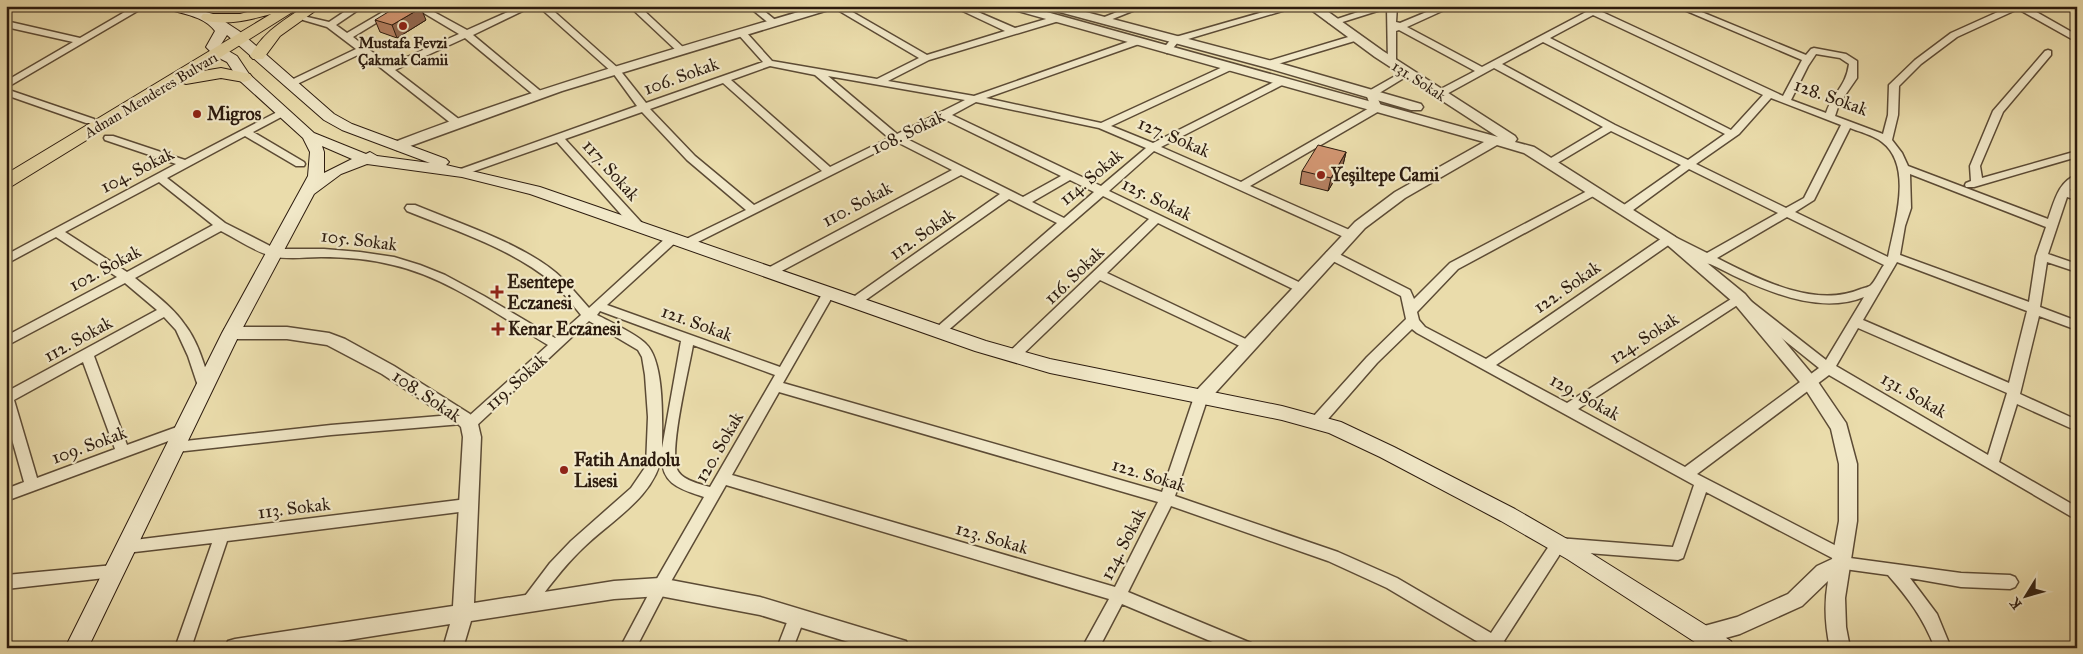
<svg xmlns="http://www.w3.org/2000/svg" width="2083" height="654" viewBox="0 0 2083 654" font-family="'IM FELL Great Primer',serif">
<style>
.lines{fill:none;stroke-linecap:round;stroke-linejoin:round}
.minor-casing{stroke:#5c4b35;stroke-width:3}
.tertiary-casing{stroke:#5c4b35;stroke-width:3}
.secondary-casing{stroke:#2c1b0e;stroke-width:2}
.primary-casing{stroke:#2c1b0e;stroke-width:2}
.minor{fill:#f1e8c8;fill-rule:evenodd}
.tertiary{fill:#f1e8c8;fill-rule:evenodd}
.secondary{fill:#f1e8c8;fill-rule:evenodd}
.primary{fill:#eadcab;fill-rule:evenodd}
.wall{fill:#b58162;stroke:#2c1b0e}
.shaded-wall{fill:#936950;stroke:#2c1b0e}
.building{fill:#d29672;stroke:#2c1b0e}
.poi-dot{fill:#8f2418;stroke:#f1e8c8;stroke-width:2}
.labels{text-anchor:middle;stroke-width:4.5;stroke-linejoin:round;paint-order:stroke}
.far-poi-label{font-size:15px;font-weight:bold;fill:#2c1b0e;stroke:#f1e8c8}
.far-street-label{font-size:15px;fill:#2c1b0e;stroke:#f1e8c8}
.street-label{font-size:18px;fill:#2c1b0e;stroke:#f1e8c8}
.poi-label{font-size:18px;font-weight:bold;fill:#2c1b0e;stroke:#f1e8c8;text-anchor:start}
</style>
<rect width="100%" height="100%" fill="#eadcab"/>
<filter id="stains"><feTurbulence type="fractalNoise" baseFrequency=".004" numOctaves="4"/><feColorMatrix values="0 0 0 0 .2 0 0 0 0 .09 0 0 0 0 .02 0 0 0 .5 -.17"/></filter>
<radialGradient id="worn" r=".72"><stop offset=".6" stop-color="#630" stop-opacity="0"/><stop offset="1" stop-color="#630" stop-opacity=".3"/></radialGradient>
<g class="lines">
<defs>
<path id="minor" d="M135,6H146L6,88V81L73,42L6,27V21L80,38Z
M353,6H364L336,25L347,33L393,6H404L353,37L389,65L459,34L412,6H423L467,30L521,6H533L473,35L544,94L543,96H535L465,38L395,70L460,120L461,122L460,124H452L362,53L293,86H287V82L356,49L327,27L303,20V16L329,22Z
M538,6H548L619,69L646,103L763,62L737,33L742,30L745,31L772,61L877,79L919,58L831,6H842L927,55L1005,31L952,6H964L1015,28L1053,17H1059V21L929,60L888,81L974,96L1133,40H1139V44L986,98L1101,123L1227,65H1233V69L1111,126L1153,143L1280,79H1286V83L1161,147L1241,182L1371,107L1366,94L1367,92L1404,71H1410L1412,73L1376,95L1382,108L1381,110L1250,186L1354,232L1356,235L1354,238H1346L1154,151L1109,191L1305,285L1307,288L1305,291H1297L1158,223L1107,273L1252,342L1254,345L1252,348H1244L1100,280L1019,358H1009L1008,355L1009,352L1149,219L1103,196L945,333H937L935,330L937,327L1057,223L1009,199L860,304H852L850,301L852,298L1000,194L961,175L776,274H768L766,271L768,268L952,170L897,142L688,247L682,243L684,240L746,210L687,160L642,112L565,139L641,222L643,225L641,228H633L557,142L466,174H458L457,172L458,170L637,106L613,73ZM770,66L815,75L889,138L830,167L731,80ZM828,76L965,100L897,134ZM723,83L822,171L754,205L695,156L650,109ZM976,102L1099,128L1146,148L1101,186L952,115ZM944,119L1061,176L1023,197L905,138ZM1070,180L1094,192L1064,218L1032,202Z
M629,6H639L685,49V53H679Z
M748,6H758L779,23L777,25H771Z
M1132,6H1145L1105,22H1099L1097,20Z
M1284,6H1299L1178,42L1170,52L1167,53L1162,50L1172,38Z
M1376,6H1397L1396,22L1400,23L1441,6H1453L1407,27L1482,67L1586,12L1577,6L1593,8L1607,6L1600,11L1783,96L1802,60L1675,6H1687L1806,55L1811,49L1814,48L1846,54L1857,61V78L1839,104L1835,116L1883,134L1888,115L1889,85L1915,60L1951,33L2011,6H2026L2077,35V42L2018,9L1957,37L1921,64L1899,86L1898,115L1892,140L1902,153L1908,166L2048,219C2054,203 2058,181 2077,175V184L2070,190L2077,193V200L2067,197L2048,254L2077,264V272L2047,262L2040,307L2077,321V330L2039,316L2020,394L2077,420V431L2017,404L1999,462L2077,507V520L1829,375L1697,474L1848,552L1850,558L1961,573L2010,575L2015,577L2018,582L2015,587L2010,589L1961,587L1910,578L1937,614L1951,648H1935C1923,618 1909,599 1888,575L1837,568L1834,563L1836,560L1706,492L1683,558L1678,560L1562,551L1504,641L1510,648H1482L1483,645L1387,588L1328,561L1171,506L1128,592L1251,643L1253,648H1227L1122,604L1099,648H1082L1109,599L726,485L665,592L636,648H620L655,582L704,497C680,489 660,484 662,454C656,497 610,521 582,549C563,567 548,588 532,609L527,611L522,609L519,604L550,563L571,541L631,488L646,466L648,417L645,375L642,357L638,350L589,321L474,428L469,429L464,428L462,424L331,435L176,452L171,451L169,447L171,443L176,442L331,425L464,414L469,416L548,345C501,317 447,277 393,265C370,259 345,257 321,257C306,257 287,260 272,256C255,252 237,239 221,231L135,278C152,292 172,306 185,325C199,343 205,368 212,389L210,392H200L188,356L176,330L164,317L94,356L127,445L185,424L190,425L192,429L190,433L6,501V489L24,482L6,418V392L157,310L125,283L6,346V336L117,277L56,237L6,264V255L176,164L105,140L104,138L105,136H113L185,160L283,109L288,112L287,114L253,132L304,162L305,164L304,166H296L245,136L167,178L225,223L276,249H324L360,252L394,257L420,265L445,275L484,296L555,338L581,315C572,304 563,292 553,283C511,248 456,231 407,211L405,208L407,205H415C460,224 528,245 563,279C572,288 580,298 589,308L669,235H677L679,238L677,241L607,305L780,367L825,289H833L835,292L783,383L1162,492L1194,397L1196,393H1206L1208,397L1175,496L1338,552L1397,578L1491,633L1553,540L1558,538L1673,547L1694,485L1417,333L1412,329L1377,363L1322,426L1317,427L1312,426L1310,422L1312,418L1367,357L1406,319L1401,296L1327,258L1325,255L1327,252H1335L1410,290L1414,299L1450,263L1591,189H1599L1601,191L1599,193L1458,269L1417,312L1419,320L1425,327L1486,359L1665,236H1673L1707,253L1778,213L1689,169L1629,213H1621L1619,210L1621,207L1681,165L1611,131L1554,165H1546L1545,163L1546,161L1603,127L1494,68L1443,96H1435V92L1475,71L1399,30L1396,31V62L1394,64H1388L1387,8L1333,25L1328,22ZM1593,15L1763,95L1731,130L1550,38ZM1543,42L1725,134L1688,160L1615,125L1502,64ZM1816,54L1840,58L1849,64C1846,87 1833,92 1826,113L1791,100L1808,66ZM1771,98L1841,125L1804,198L1786,208L1696,164L1739,134ZM1850,128C1860,132 1873,135 1882,142C1914,166 1894,225 1888,257L1795,212L1814,200ZM1910,174L2046,227L2036,256L2029,302L1900,255L1905,226L1911,208ZM159,182L213,225L127,272L65,232ZM1787,217L1884,265C1880,270 1876,280 1871,285C1869,287 1864,288 1861,289C1814,309 1759,279 1717,258ZM1670,244L1698,259L1697,261L1699,264C1703,265 1706,263 1710,264C1720,268 1731,275 1741,279C1779,296 1824,313 1864,297L1826,360L1743,295L1739,294L1567,403L1496,365ZM1897,262L2027,311L2009,383L1863,320ZM1739,304L1819,368L1685,467L1578,409ZM600,311L681,341L662,448C662,423 665,362 646,344C638,335 609,321 597,315ZM1858,328L2007,393L1988,455L1836,366ZM693,345L775,375L710,487C700,484 681,480 677,469C669,449 689,369 693,345ZM83,362L115,449L37,478L14,400ZM779,392L1158,502L1115,587L732,475Z
M1355,35L1360,38L1358,40L1271,66L1268,67L1263,64L1265,62Z
M2048,50L2051,51V55L2003,112L1980,166L1982,178L2077,151V157L1974,187H1966L1965,185L1966,183L1971,181L1970,166L1993,111L2045,51Z
M6,89L94,119L95,121L94,123H86L6,95Z
M467,499L472,501L474,505L472,509L467,511L227,541L191,648H175L212,543L126,553L121,551L119,547L121,543L126,541Z
M114,565L119,566L122,571L119,576L114,577L6,589V575Z
M797,610L803,612L805,617L793,648H777L791,612Z"/>
<path id="tertiary" d="M818,6H837L835,8L562,91L402,149L397,150L390,146L392,143C531,89 675,49 818,6Z
M1005,6H1025L1498,137L1375,57L1306,6H1320L1383,51L1515,136L1517,139L1515,142L1534,147L1674,236L1745,294L1816,379L1846,423L1857,464V521L1845,598L1846,627L1850,648H1830C1825,625 1824,604 1828,581L1802,606L1740,634L1704,644L1697,642L1694,635L1697,628L1737,617L1788,594L1817,566L1832,559L1839,521V464L1831,429L1804,387L1733,302L1664,242L1524,153L1497,145L1405,198L1365,228L1207,402L1201,403L1195,402L1192,397L1195,392L1355,222L1395,192L1484,142L1007,8Z
M1051,6H1063L1272,61L1421,104L1423,107L1421,110H1411L1264,67L1052,10Z
M231,327H287L329,333L345,339L394,366L470,414L478,424L481,437L474,603L614,581L660,578L760,597L899,639L906,641L909,648H868L760,615L660,596L614,599L471,621L463,648H443L450,624L297,648H225L228,641L235,639L453,606L463,437L461,427L458,424L382,374L327,345L287,339H231L225,337L223,333L225,329Z"/>
<path id="secondary" d="M165,6H185L213,14L239,31L334,114L352,124L446,159L449,162L446,165L540,187L986,341L1050,359L1282,406L1341,422L1394,447L1515,509L1581,547L1731,641L1734,648H1704L1567,559L1501,521L1380,457L1329,433L1282,420L1050,373L975,351L530,194L462,177L367,164L341,174L314,194L240,333L88,648H65L222,333L308,176L310,152L303,138L239,80L227,62L215,56L206,47L215,31C204,16 183,14 167,9ZM227,35L324,120L342,130L430,163L377,156L370,152L366,154L314,133L249,74L237,56L220,46ZM322,146L352,159L324,173V152Z"/>
<path id="primary" d="M268,6H279L281,8L284,6H302L197,72L221,68L250,74L252,77L250,80L244,82L221,78L186,84L181,82L12,186L6,187V174L271,14C249,20 226,26 203,20L201,17L203,14H240Z
M305,6H322L280,36L263,59H253L250,56C263,32 283,21 305,6Z"/>
</defs>
<!-- minor casing -->
<use href="#minor" class="minor-casing"/>
<!-- tertiary casing -->
<use href="#tertiary" class="tertiary-casing"/>
<!-- secondary casing -->
<use href="#secondary" class="secondary-casing"/>
<!-- primary casing -->
<use href="#primary" class="primary-casing"/>
<!-- minor -->
<use href="#minor" class="minor"/>
<!-- tertiary -->
<use href="#tertiary" class="tertiary"/>
<!-- secondary -->
<use href="#secondary" class="secondary"/>
<!-- primary -->
<use href="#primary" class="primary"/>
</g>
<!-- wall -->
<path class="wall" d="M375,20H426L397,38L380,32Z
M1346,152L1343,165L1328,191L1300,184L1302,171Z"/>
<!-- shaded-wall -->
<path class="shaded-wall" d="M421,8L426,20L397,38L392,25Z
M1346,152L1343,165L1328,191L1331,178Z"/>
<!-- building -->
<path class="building" d="M398,6H416L421,8L392,25L375,20Z
M1318,145L1346,152L1331,178L1302,171Z"/>
<!-- markers -->
<g class="poi-dot">
<circle cx="403" cy="26" r="5"/>
<circle cx="197" cy="114" r="5"/>
<circle cx="1321" cy="175" r="5"/>
<path d="M494.5 284.5h5v5h5v5h-5v5h-5v-5h-5v-5h5z"/>
<path d="M495.5 321.5h5v5h5v5h-5v5h-5v-5h-5v-5h5z"/>
<circle cx="564" cy="470" r="5"/>
</g>
<g class="labels">
<!-- far-poi labels -->
<g class="far-poi-label">
<text x="403" y="48">Mustafa Fevzi<tspan x="403" dy="17">Çakmak Camii</tspan></text>
</g>
<!-- far-street labels -->
<g class="far-street-label">
<text transform="translate(1419 81) rotate(33)" y="5">131. Sokak</text>
<text transform="translate(151 95) rotate(-31)" y="5">Adnan Menderes Bulvarı</text>
</g>
<!-- street labels -->
<g class="street-label">
<text transform="translate(681 76) rotate(-20)" y="6">106. Sokak</text>
<text transform="translate(1831 97) rotate(20)" y="6">128. Sokak</text>
<text transform="translate(908 132) rotate(-26)" y="6">108. Sokak</text>
<text transform="translate(1174 137) rotate(23)" y="6">127. Sokak</text>
<text transform="translate(137 170) rotate(-27)" y="6">104. Sokak</text>
<text transform="translate(611 170) rotate(48)" y="6">117. Sokak</text>
<text transform="translate(1091 177) rotate(-40)" y="6">114. Sokak</text>
<text transform="translate(1157 199) rotate(26)" y="6">125. Sokak</text>
<text transform="translate(857 204) rotate(-28)" y="6">110. Sokak</text>
<text transform="translate(922 234) rotate(-35)" y="6">112. Sokak</text>
<text transform="translate(359 240) rotate(7)" y="6">105. Sokak</text>
<text transform="translate(105 268) rotate(-28)" y="6">102. Sokak</text>
<text transform="translate(1074 275) rotate(-44)" y="6">116. Sokak</text>
<text transform="translate(1567 287) rotate(-35)" y="6">122. Sokak</text>
<text transform="translate(697 323) rotate(20)" y="6">121. Sokak</text>
<text transform="translate(1644 338) rotate(-33)" y="6">124. Sokak</text>
<text transform="translate(78 339) rotate(-29)" y="6">112. Sokak</text>
<text transform="translate(516 382) rotate(-42)" y="6">119. Sokak</text>
<text transform="translate(1914 395) rotate(30)" y="6">131. Sokak</text>
<text transform="translate(427 396) rotate(34)" y="6">108. Sokak</text>
<text transform="translate(1585 397) rotate(29)" y="6">129. Sokak</text>
<text transform="translate(89 445) rotate(-20)" y="6">109. Sokak</text>
<text transform="translate(719 447) rotate(-60)" y="6">120. Sokak</text>
<text transform="translate(1149 475) rotate(17)" y="6">122. Sokak</text>
<text transform="translate(294 508) rotate(-7)" y="6">113. Sokak</text>
<text transform="translate(992 538) rotate(16)" y="6">123. Sokak</text>
<text transform="translate(1123 544) rotate(-63)" y="6">124. Sokak</text>
</g>
<!-- poi labels -->
<g class="poi-label">
<text x="207" y="120">Migros</text>
<text x="1331" y="181">Yeşiltepe Cami</text>
<text x="507" y="288">Esentepe<tspan x="507" dy="21">Eczanesi</tspan></text>
<text x="508" y="335">Kenar Eczanesi</text>
<text x="574" y="466">Fatih Anadolu<tspan x="574" dy="21">Lisesi</tspan></text>
</g>
</g>
<!-- margin -->
<rect width="2083" height="654" fill="none" stroke="#eadcab" stroke-width="25"/>
<rect x="8" y="8" width="2068" height="639" fill="none" stroke="#2c1b0e" stroke-width="2.5"/>
<rect x="12" y="12" width="2058" height="629" fill="none" stroke="#2c1b0e"/>
<!-- north arrow -->
<g transform="translate(2026 596) rotate(233)" stroke="#f1e8c8" stroke-width="4" paint-order="stroke">
<path d="M0-4L9 19L0 12L-9 19Z" fill="#2c1b0e"/>
<text y="-8" font-size="14" font-weight="bold" text-anchor="middle" fill="#2c1b0e">K</text>
</g>
<rect width="100%" height="100%" filter="url(#stains)"/>
<rect width="100%" height="100%" fill="url(#worn)"/>
</svg>
